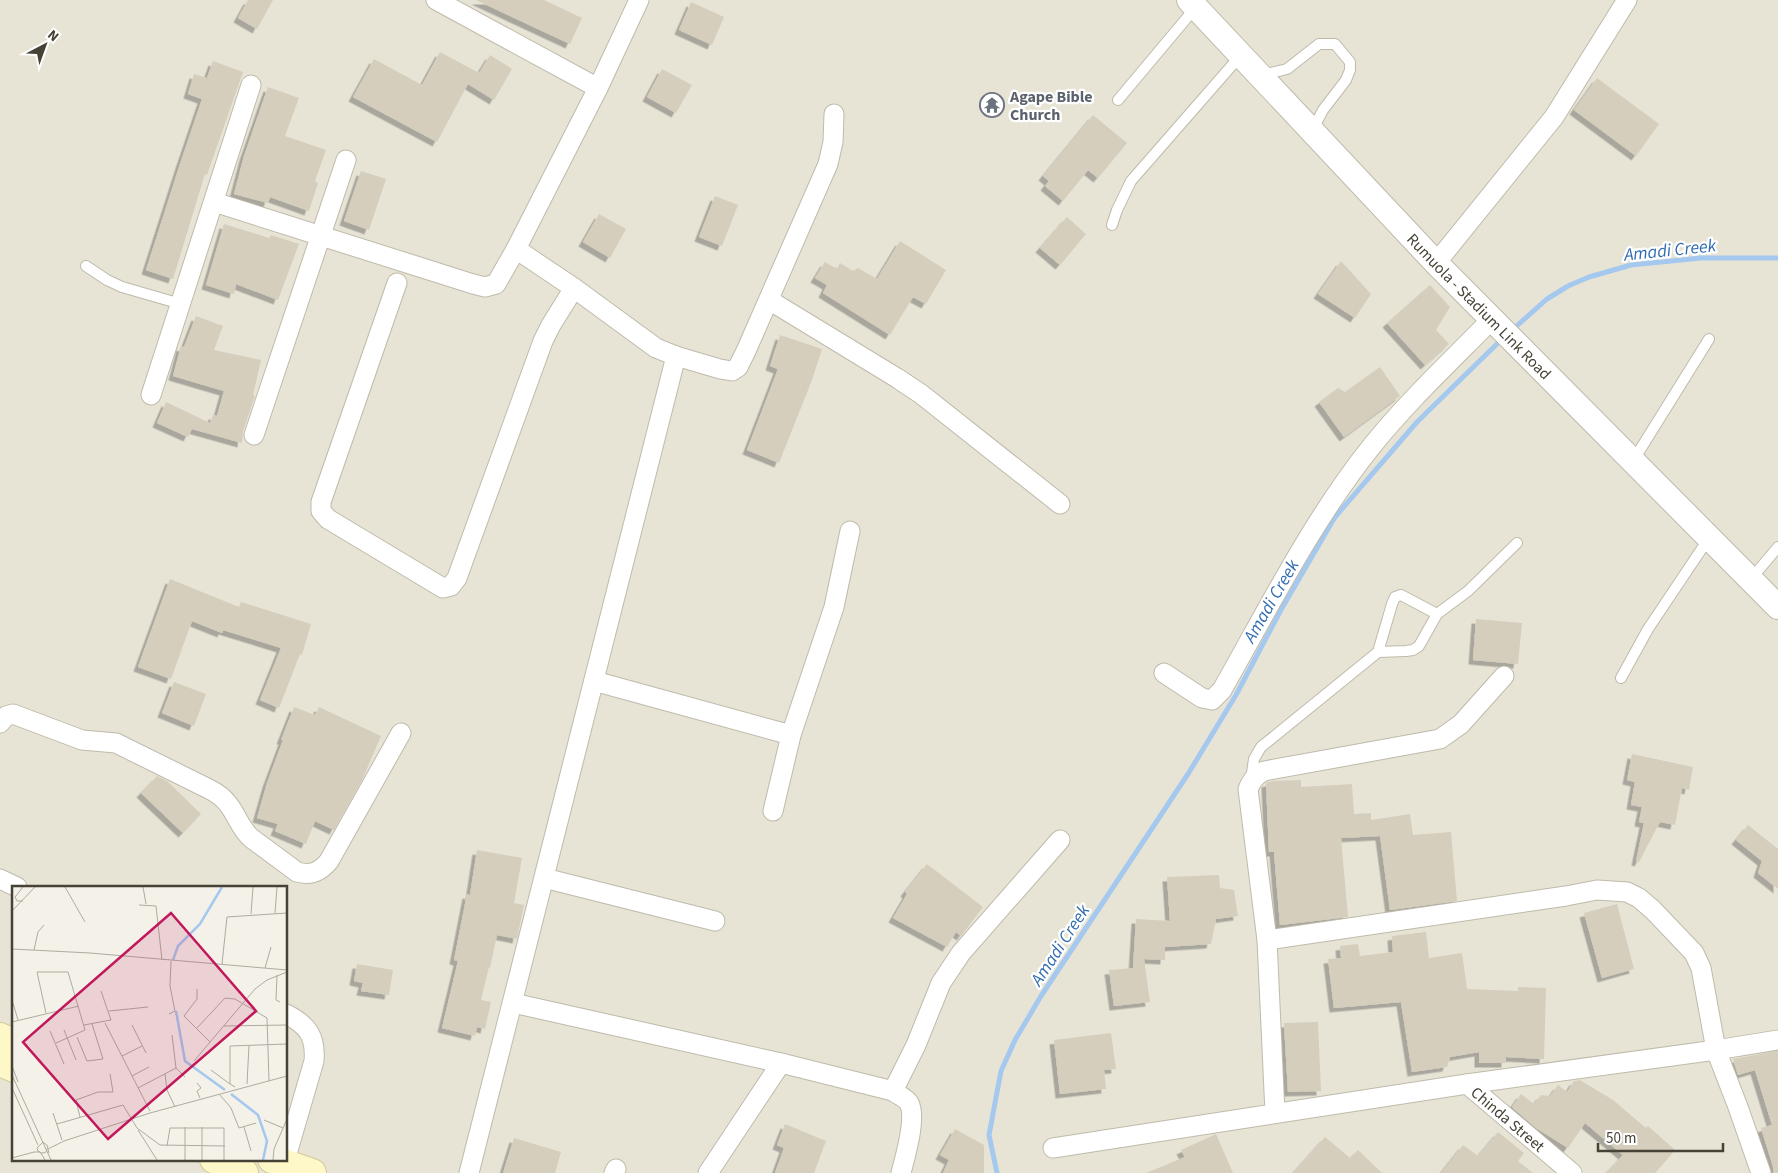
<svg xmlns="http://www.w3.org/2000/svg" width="1778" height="1173" viewBox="0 0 1778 1173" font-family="'Source Sans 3',sans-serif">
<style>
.residential{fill:#e7e4d6;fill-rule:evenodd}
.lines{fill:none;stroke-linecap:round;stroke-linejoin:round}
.stream{stroke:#a5c8ef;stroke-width:5}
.building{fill:#d5cebd;filter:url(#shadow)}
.service-casing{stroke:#bfbaaa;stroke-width:12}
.minor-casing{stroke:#bfbaaa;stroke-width:21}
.tertiary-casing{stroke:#bfbaaa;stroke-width:26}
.secondary-casing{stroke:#d3ca98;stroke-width:30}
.service{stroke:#fff;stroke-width:10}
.minor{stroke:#fff;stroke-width:19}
.tertiary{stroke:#fff;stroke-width:24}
.secondary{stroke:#fef7c7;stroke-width:28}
.labels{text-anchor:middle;stroke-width:4.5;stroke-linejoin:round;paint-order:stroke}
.worship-label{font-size:16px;font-weight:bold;fill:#5b616d;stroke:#fff;text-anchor:start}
.street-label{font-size:16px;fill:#474236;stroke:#fff}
.water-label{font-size:18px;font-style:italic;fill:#316cb1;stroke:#fff}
.inset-river{fill:none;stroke:#a5c8ef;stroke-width:2.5}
.inset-road{fill:none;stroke:#aeaba1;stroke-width:1}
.view{fill:#c2185b;fill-opacity:0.15;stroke:#c2185b;stroke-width:2.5}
.inset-edge{fill:none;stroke:#474236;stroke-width:2.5}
</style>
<defs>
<filter id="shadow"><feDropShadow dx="-4.5" dy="4.5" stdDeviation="0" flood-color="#0004"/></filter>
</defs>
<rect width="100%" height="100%" fill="#f3f1e8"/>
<!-- residential -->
<path class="residential" d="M0,0H1778V1173H0ZM14,887H286V1159H14Z"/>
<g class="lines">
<!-- stream -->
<path class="stream" d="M1511,331L1547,299L1568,286L1589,277L1631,265L1701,258H1778
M997,1173L989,1135L1001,1071L1015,1040L1041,996L1188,774L1236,695L1282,608L1335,517L1417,422L1503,338"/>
</g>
<!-- building -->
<path class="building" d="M248,0H273L257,29L238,18Z
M476,0H544L582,18L570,44Z
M691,2L724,17L712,45L679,30Z
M440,52L479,73L490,55L512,69L494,100L468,84L437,142L353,97L374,59L422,85Z
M213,61L243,72L207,175L205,174L173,279L146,270L180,164L202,99L188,94L194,74L207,78Z
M662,69L692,85L676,113L647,97Z
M1597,78L1659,124L1636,156L1574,110Z
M268,87L299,98L285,136L326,150L315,181L318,183L309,211L270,197L268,203L234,194L244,156Z
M1093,115L1127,143L1098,178L1088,170L1063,201L1045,186L1049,181L1043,176Z
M361,171L386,179L369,230L344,221Z
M715,196L738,205L722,246L699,237Z
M599,214L626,229L610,258L583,242Z
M1067,217L1086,234L1060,265L1040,248Z
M224,224L269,238L271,235L299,244L278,300L236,284L234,294L206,285Z
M900,241L946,270L926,304L913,297L890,335L823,293L827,285L815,278L825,262L837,269L840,263L853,271L858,268L877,279Z
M1341,261L1371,294L1355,318L1318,294Z
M1430,285L1450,307L1436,330L1449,344L1425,365L1387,323Z
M196,316L223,326L214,350L261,360L253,395L255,396L243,431L242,443L192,429L188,437L157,423L166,402L210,423L213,415L217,416L224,391L173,376L181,346L184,347Z
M780,335L822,349L812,380L779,463L747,450L778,369L770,366Z
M1380,367L1400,396L1344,437L1319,402L1338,388L1345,392Z
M170,579L239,607L241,602L311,624L302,655L300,654L279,708L260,700L281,648L223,630L222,633L192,621L171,679L138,667Z
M1476,619L1522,623L1518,664L1473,660Z
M174,682L206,694L194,726L162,713Z
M294,707L315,715L319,707L381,736L362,780L334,830L315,821L306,844L275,831L278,824L257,818L267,783L283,740H281Z
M1632,754L1693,767L1689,790L1682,788L1675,825L1660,822L1639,862L1636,861L1644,823L1639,822L1642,807L1631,805L1635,782L1627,780Z
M157,776L167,781L201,814L183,833L141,793Z
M1301,780V787L1352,784L1354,814L1371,813V820L1410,814L1413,835L1451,832L1457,901L1390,910L1380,836L1341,838L1348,917L1280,925L1274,852H1269L1266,783L1273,781Z
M1748,825L1778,849V889L1758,873L1762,861L1736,840Z
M477,850L522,858L514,903L524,905L517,939L497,935L490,968L489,967L481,1000L491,1002L485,1029L477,1027L475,1036L442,1028L458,961L454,960L467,894L470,895Z
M927,864L983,907L961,936L956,932L947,947L893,918L907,894L905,892Z
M1219,875L1220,888L1234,890L1238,916L1216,919L1211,944L1165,947V960L1144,959L1150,1002L1114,1006L1109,970L1133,968L1136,919L1170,921L1167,877Z
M1617,904L1634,969L1602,978L1584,913Z
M1426,932L1429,958L1462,953L1467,989L1518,991V987L1546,988L1544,1059L1506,1057V1063H1479V1052L1450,1057L1447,1067L1412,1072L1401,1002L1334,1008L1328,959L1341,958L1340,946L1358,944L1360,956L1393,952L1392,936Z
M357,964L393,970L389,995L361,991L363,983L354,981Z
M1318,1022L1321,1091L1288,1092L1284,1023Z
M1111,1033L1116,1069L1104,1070L1106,1089L1060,1094L1054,1040Z
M1778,1051V1173H1775L1761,1128L1772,1125L1755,1070L1738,1075L1733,1059Z
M1580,1080L1613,1100L1646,1128L1648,1126L1675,1150L1655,1173H1606L1623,1155L1585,1123L1568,1148L1536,1128L1512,1107L1521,1094L1534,1104L1541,1095L1550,1096L1558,1085L1567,1092L1574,1081Z
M785,1124L826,1141L814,1173H775L784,1148L777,1145Z
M955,1129L984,1145V1173H943L949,1160L940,1155Z
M1498,1132L1524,1153L1518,1161L1533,1173H1441L1463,1145L1478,1156Z
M1216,1134L1233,1173H1146L1185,1157L1181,1150Z
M1325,1137L1350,1158L1358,1150L1382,1173H1293Z
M514,1138L561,1152L555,1173H503Z"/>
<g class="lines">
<defs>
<path id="service" d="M1262,75L1287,69L1319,44H1335L1350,62V70L1346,80L1323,110L1312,131
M1118,100L1196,7
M1112,225L1117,210L1131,181L1241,55
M86,266L107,280L122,287L181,304
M1633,461L1709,339
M1751,579L1778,547
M1378,652L1392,604L1395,597L1401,595L1437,614
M1621,678L1648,629L1709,538
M1251,780L1254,759L1261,747L1378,652L1406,651L1413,650L1419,646L1437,614L1468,591L1517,543"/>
<g id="minor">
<path d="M436,0L598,88"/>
<path d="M214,202L473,284L485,287L496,284L516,249L598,88L639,0"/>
<path d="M516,249L574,288L656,348L676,356L720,369L732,371L738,367L746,351L828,164L833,142L834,114"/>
<path d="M1436,263L1554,117L1627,0"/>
<path d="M397,283L321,502V511L328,519L443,588L451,586L457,578L543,341L551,325L574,288"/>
<path d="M769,300L897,378L921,394L1060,504"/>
<path d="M151,395L251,85"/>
<path d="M254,435L346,160"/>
<path d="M1164,673L1202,698L1212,700L1222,690C1269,607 1312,521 1371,447C1407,402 1451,361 1491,320"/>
<path d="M594,681L791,735"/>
<path d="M0,723L6,716L13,714L82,740L116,743L209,789C217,793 223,797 228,804C237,815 240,828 251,838L297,872C311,876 320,872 329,861L401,733"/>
<path d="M773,811L791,735L834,607L850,531"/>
<path d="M544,878L715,921"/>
<path d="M0,879L17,887"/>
<path d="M1267,940L1566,896L1597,890L1627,892L1639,898L1653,910L1694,953L1701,968L1716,1050L1738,1107L1761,1173"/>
<path d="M513,1003L781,1063L893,1091C898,1095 906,1098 909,1103C917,1118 905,1157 901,1173"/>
<path d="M286,1014C308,1025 316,1037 314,1061L286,1157"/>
<path id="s1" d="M1467,1084L1572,1173"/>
<path d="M893,1091L916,1045L941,983L961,953L1060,840"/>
<path d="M1275,1113L1267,940L1248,789C1252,780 1255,776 1264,771L1440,739L1461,724L1504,676"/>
<path d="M1053,1148L1467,1084L1716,1050L1778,1040"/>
<path d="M469,1173L676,356"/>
<path d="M614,1173L616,1169"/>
<path d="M708,1173L781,1063"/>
</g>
<g id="tertiary">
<path id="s2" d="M1189,0L1436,263L1778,607"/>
</g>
<path id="secondary" d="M0,1037L14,1043
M0,1062L14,1068
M214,1159L244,1173
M272,1159L312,1173"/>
</defs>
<!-- service casing -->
<use href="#service" class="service-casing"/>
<!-- minor casing -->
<use href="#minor" class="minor-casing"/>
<!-- tertiary casing -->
<use href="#tertiary" class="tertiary-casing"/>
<!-- secondary casing -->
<use href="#secondary" class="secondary-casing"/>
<!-- service -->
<use href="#service" class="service"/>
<!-- minor -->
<use href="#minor" class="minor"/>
<!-- tertiary -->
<use href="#tertiary" class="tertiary"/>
<!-- secondary -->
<use href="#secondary" class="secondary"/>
</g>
<!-- icons -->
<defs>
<symbol id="temple-ring" viewBox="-11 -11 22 22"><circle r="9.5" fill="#fff" stroke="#6b7280" stroke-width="1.5"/><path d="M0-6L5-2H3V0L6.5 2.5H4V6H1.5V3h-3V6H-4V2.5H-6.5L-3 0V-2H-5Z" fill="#6b7280"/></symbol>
</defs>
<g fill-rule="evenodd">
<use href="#temple-ring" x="978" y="91" width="28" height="28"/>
</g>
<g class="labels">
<!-- worship labels -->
<g class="worship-label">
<text x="1010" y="102">Agape Bible<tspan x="1010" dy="18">Church</tspan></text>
</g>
<!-- street labels -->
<g class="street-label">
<text dy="6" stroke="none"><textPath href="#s2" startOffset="422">Rumuola - Stadium Link Road</textPath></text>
<text dy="6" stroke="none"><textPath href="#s1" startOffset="54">Chinda Street</textPath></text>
</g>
<!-- water labels -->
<g class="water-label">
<text transform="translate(1670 250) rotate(-6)" y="6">Amadi Creek</text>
<text transform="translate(1271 601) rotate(-60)" y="6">Amadi Creek</text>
<text transform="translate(1060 945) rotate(-57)" y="6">Amadi Creek</text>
</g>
</g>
<!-- overview -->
<g transform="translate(12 886)">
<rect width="275" height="275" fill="#f3f1e8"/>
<path class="inset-river" d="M161,74L166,60L188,38L210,1M164,125L173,175L213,204M219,208L246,229L255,255L251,274"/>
<path class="inset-road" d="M11,1L3,11L5,15H11M53,1L73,36M131,1L134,18M127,19L144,20L150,74M0,25L23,1M263,27L265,1M239,28L241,1M0,63L78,67L275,84M22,64L26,46L32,39M210,78L215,31L275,27M253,82L259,61M265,89L264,114L268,116M185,103V113L172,130L198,156M1,117L6,134M97,125L136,121M34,127L25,86H56L73,144L44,157M157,128L163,125L158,100L159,75M0,136L67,120M93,137L138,225M72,139L99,134L89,105M120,139L134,167M212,140L275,139M185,142L213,112L223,113L255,132L257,195M52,144L64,174M38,145L52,178M160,149L164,182M65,151L75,175L91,173L80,138M110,170L130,160M182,175L243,103L255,94L275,86M0,180L6,196M199,184L218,198M153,188L155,204L163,221M0,189L39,274M120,190L137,181M185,197L189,202L185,205L188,212M235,198L237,159M223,201L218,198V160L275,158M0,202L26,259M126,202L164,182L173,191M208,209L219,222L227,242L244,237M41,227L50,254M68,231L64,214L86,206H101L98,188M252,234L271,242M45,238L111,219L125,242L148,259L213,260M232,241L239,265M126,244L145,274M155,260L158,242H212V274M37,267L36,263L52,255L138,227L275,190M0,272L22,266H28L29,267H31L34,266L36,260L31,256L25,262L26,265L28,266L30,269L33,274M173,274V241M190,274V241M261,274L262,263L275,233"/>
<path class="view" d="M159,27L244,125L96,253L11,156Z"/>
<rect width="275" height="275" class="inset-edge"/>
</g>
<!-- north arrow -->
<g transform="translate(45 45) rotate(41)" stroke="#ffffff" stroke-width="4" paint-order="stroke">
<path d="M0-4L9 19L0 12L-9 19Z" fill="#474236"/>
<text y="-8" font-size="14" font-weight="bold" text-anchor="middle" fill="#474236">N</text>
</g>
<!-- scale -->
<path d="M1598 1143v8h125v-8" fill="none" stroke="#474236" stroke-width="2.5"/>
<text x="1606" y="1143" font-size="15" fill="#474236" stroke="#ffffff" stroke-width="4" paint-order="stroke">50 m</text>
</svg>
